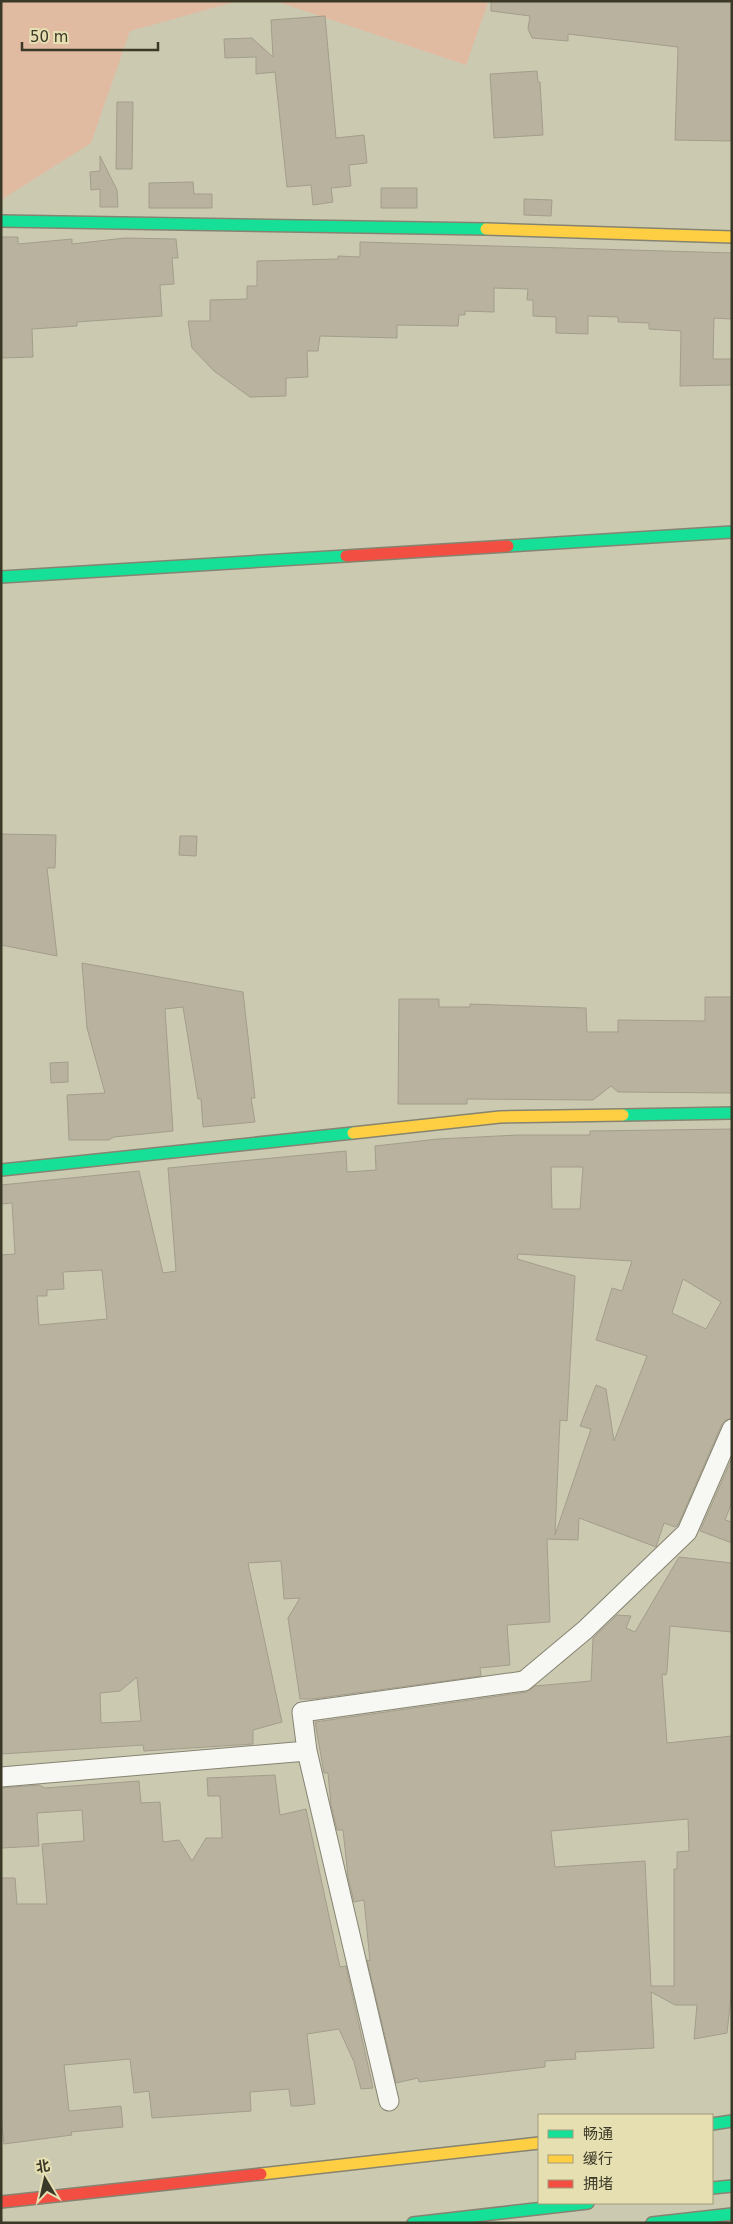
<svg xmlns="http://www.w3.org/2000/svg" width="733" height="2224" viewBox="0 0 733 2224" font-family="'DejaVu Sans','Noto Sans SC',sans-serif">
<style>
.green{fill:#e1baa2}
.building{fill:#b8b29f;stroke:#a39d8b;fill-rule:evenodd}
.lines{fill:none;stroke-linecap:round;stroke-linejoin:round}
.street-casing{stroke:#868471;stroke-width:21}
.fast-casing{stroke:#868471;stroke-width:14}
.slow-casing{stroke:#868471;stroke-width:14}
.jam-casing{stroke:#868471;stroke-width:14}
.street{stroke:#f7f7f3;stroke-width:19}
.fast{stroke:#16e098;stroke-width:11}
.slow{stroke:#ffcf43;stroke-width:11}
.jam{stroke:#f24e42;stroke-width:11}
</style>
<rect width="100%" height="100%" fill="#ccc9b1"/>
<!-- green -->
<path class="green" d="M1,1H238L130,31L91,143L1,200Z
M275,1H488V3L466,65Z"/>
<!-- building -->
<path class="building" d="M491,1H732V141L675,140L678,47L568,34V41L532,38L528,29L530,16L491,11Z
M325,16L336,138L364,135L367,163L349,165L351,186L331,188L333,202L313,205L311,185L287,187L275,72L256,74V57L225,58L224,39L252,38L273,57L271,20Z
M537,71L538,82H540L543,135L494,138L490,74Z
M117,102H133L132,169H116Z
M100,156L117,190L118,207H100V189L91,190L90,172L100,171Z
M193,182L194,194H212V208H149V183Z
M381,188H417V208H381Z
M524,199L552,200L551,216L524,215Z
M1,237H18V244L72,239V244L125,238L176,239L178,258H172L174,284L160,285L162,316L77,322V326L32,329L33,357L1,358Z
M360,242L732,253L731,319L714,318L713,359H732V385L680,386L681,331L649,329V323L618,322V317L588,316V334L556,333V317L533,316V300H527L528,289L494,288V312L465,311V315H459L458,326L397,325V338L320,336L318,351H307L308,377L286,378V396L250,397L214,371L192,348L188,321H210V300L247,299V286H257V261L338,259V256L360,257Z
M1,834L56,835L55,868H47L57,956L1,945Z
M180,836H197L196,856L179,855Z
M82,963L243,992L255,1098H251L255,1122L203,1127L201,1099H198L183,1007L165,1009L173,1131L114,1137L109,1140H69L67,1095L105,1093L87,1028Z
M705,997H732V1093L618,1092L611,1086L593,1100L467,1099V1104H398L399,999H439V1007H470V1004L586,1008L587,1032H618V1020L705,1021Z
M68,1062V1082L51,1083L50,1063Z
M732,1129V1418L726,1420L722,1424L678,1525L675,1527L664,1523L656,1547L579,1518L578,1540L547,1539L550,1622L507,1625L510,1665L480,1668L481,1676L312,1699H300L288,1618L300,1598L284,1599L281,1561L248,1563L282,1722L253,1730V1744L144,1751L143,1745L1,1754V1255L15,1254L12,1203L1,1204V1185L139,1171L163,1273L176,1271L168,1168L346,1151L347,1172L376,1170L375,1146L438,1139L518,1135H590V1131ZM551,1167H583L580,1209H552ZM518,1254L632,1261L622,1291L612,1288L596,1340L647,1356L614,1441L606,1389L596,1385L580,1426L591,1429L555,1535L560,1420L567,1421L575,1276L517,1259ZM102,1270L107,1319L39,1325L37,1296H47V1290L64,1289L63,1272ZM683,1279L721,1302L706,1329L672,1313ZM137,1677L141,1721L101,1723L100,1693L120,1691Z
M732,1458V1502L725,1520L732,1522V1543L700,1531Z
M679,1557L732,1563V1632L670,1626L667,1671L666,1675L662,1674L667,1743L732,1736V1988L727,2033L694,2039L697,2005H675L651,1992L654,2048L575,2052L576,2059L545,2061V2067L419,2082L418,2078L396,2083L367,1960L370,1961L364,1900L354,1902L348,1877L343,1830H337L331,1805L328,1773H324L315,1722L527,1692L535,1686L591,1681L593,1638L617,1615L631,1616L626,1628L635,1632ZM688,1819L689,1851L677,1852V1869H674V1986H651L645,1861L555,1867L551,1831Z
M275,1775L280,1815L306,1809L340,1967L346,1966L373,2088L361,2089L354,2062L339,2029L307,2034L315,2104L298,2106H291L289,2089L250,2092L251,2111L152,2118L149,2091L134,2093L130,2059L64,2065L69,2111L121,2106L123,2127L71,2132L72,2135L4,2144L1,2116V1878H15L17,1904H47L42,1844L84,1841L82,1810L37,1813L39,1846L1,1848V1788L39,1785L45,1788L139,1781L141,1803L160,1802L163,1842L179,1840L192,1861L206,1838H222L220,1796H208L207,1778Z"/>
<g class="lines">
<defs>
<path id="street" d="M307,1751L302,1712L524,1681L585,1630L687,1532L732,1429
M1,1777L307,1751L389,2101"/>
<path id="fast" d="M1,221L486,229
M508,546L732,532
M1,577L346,556
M623,1115L732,1113
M1,1170L353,1133
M712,2124L732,2121
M712,2188L732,2186
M413,2223L588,2203
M652,2223L732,2214"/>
<path id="slow" d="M486,229L732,237
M353,1133L500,1117L623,1115
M261,2174L539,2143"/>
<path id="jam" d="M346,556L508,546
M1,2202L261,2174"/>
</defs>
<!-- street casing -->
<use href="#street" class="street-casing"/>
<!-- fast casing -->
<use href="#fast" class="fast-casing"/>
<!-- slow casing -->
<use href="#slow" class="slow-casing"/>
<!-- jam casing -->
<use href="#jam" class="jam-casing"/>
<!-- street -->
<use href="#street" class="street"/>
<!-- fast -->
<use href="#fast" class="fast"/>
<!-- slow -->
<use href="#slow" class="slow"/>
<!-- jam -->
<use href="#jam" class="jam"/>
</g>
<!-- border -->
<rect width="733" height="2224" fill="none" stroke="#3a3826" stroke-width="5"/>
<!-- legend -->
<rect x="538" y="2114" width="175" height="90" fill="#e6dfb2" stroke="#a19c7a"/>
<rect x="548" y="2130" width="25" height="8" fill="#16e098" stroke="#a19c7a"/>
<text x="583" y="2139" font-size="15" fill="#3a3826">畅通</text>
<rect x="548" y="2155" width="25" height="8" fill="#ffcf43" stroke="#a19c7a"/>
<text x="583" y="2164" font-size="15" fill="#3a3826">缓行</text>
<rect x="548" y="2180" width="25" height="8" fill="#f24e42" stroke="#a19c7a"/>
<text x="583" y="2189" font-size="15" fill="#3a3826">拥堵</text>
<!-- north arrow -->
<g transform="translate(45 2179) rotate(351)" stroke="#e6dfb2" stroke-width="4" paint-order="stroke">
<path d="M0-4L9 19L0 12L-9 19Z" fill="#3a3826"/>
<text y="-8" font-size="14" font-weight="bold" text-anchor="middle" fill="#3a3826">北</text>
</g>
<!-- scale -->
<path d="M22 42v8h136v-8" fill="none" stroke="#3a3826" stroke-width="2.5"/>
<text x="30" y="42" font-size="15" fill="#3a3826" stroke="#e6dfb2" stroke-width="4" paint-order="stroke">50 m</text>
</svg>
